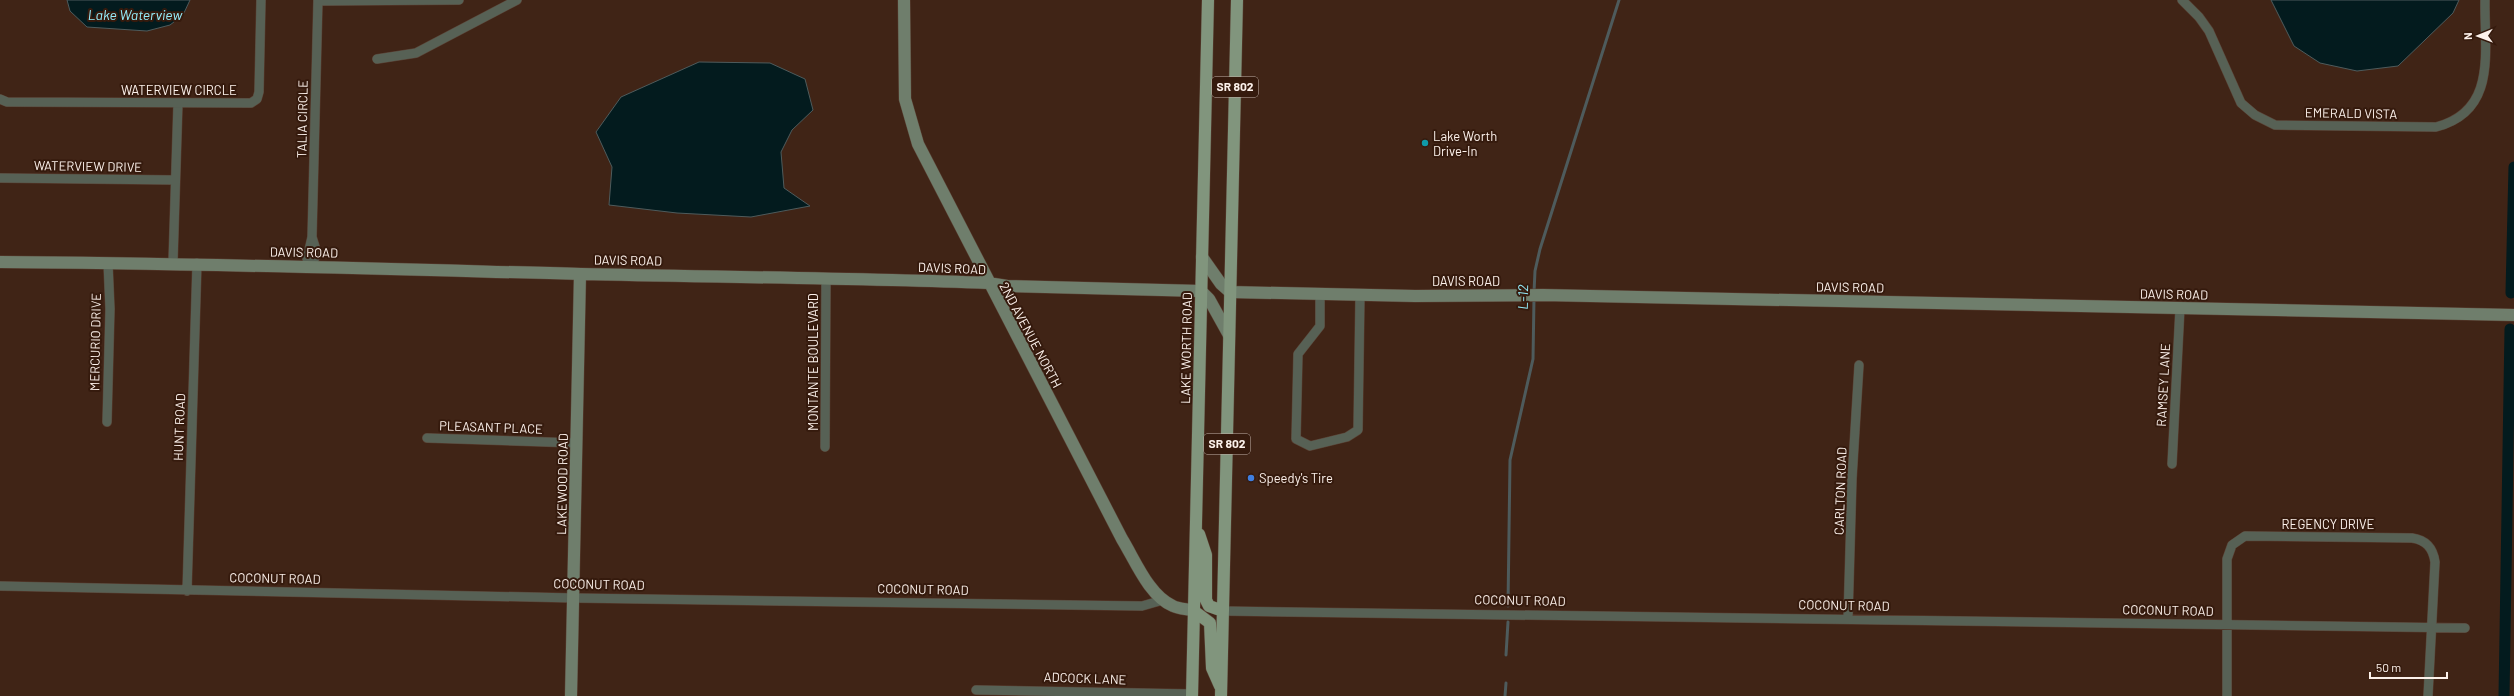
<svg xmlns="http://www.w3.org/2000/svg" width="2514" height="696" viewBox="0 0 2514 696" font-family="Barlow,sans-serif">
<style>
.water{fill:#031b1e;stroke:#4e5b5c}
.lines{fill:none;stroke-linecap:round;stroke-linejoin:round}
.stream{stroke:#4e5b5c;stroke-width:3}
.canal{stroke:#031b1e;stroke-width:11}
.street-casing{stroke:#5a4134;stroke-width:10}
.secondary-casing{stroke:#5a4134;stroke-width:13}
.primary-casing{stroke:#5a4134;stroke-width:13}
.street{stroke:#576155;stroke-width:9}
.secondary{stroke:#6f7e6c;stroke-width:12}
.primary{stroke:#81957d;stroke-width:12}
.culture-dot{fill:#0f9aa8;stroke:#351a0d;stroke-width:1.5}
.shop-dot{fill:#3f7fe0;stroke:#351a0d;stroke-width:1.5}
.labels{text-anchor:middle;stroke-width:4;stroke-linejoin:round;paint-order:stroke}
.shield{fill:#351a0d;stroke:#c0b0a8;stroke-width:1}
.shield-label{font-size:12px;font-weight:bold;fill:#fcf1eb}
.street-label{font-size:13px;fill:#fcf1eb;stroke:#351a0d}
.poi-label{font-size:13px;fill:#fcf1eb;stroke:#351a0d;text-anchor:start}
.water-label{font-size:14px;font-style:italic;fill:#95edfb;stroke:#351a0d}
</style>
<rect width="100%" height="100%" fill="#402416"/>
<!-- water -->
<path class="water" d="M67,0H190L183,15L170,25L147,31L87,27L70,11Z
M2271,0H2459L2453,13L2398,66L2357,71L2320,63L2294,46Z
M699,62L770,63L805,79L813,110L792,130L781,152L784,188L810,206L751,217L677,213L609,205L612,167L596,132L621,97Z"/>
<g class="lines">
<!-- stream -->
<path class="stream" d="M1534,292L1535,271L1540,249L1619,0
M1508,606L1510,460L1533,359L1534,298
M1506,655L1508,622
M1505,696L1506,683"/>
<!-- canal -->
<path class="canal" d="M2511,293L2514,167
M2504,696L2510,329"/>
<defs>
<path id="street" d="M2182,0L2199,17L2209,31L2241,103L2255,115L2275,125L2436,127C2498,111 2484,51 2485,0
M318,1L459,0
M377,59L416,53L517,0
M0,99L7,102L251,103L257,99L259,92L261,0
M0,178L175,180
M173,262L178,103
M311,267L317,253L312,237L318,0
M311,267L307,259L312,237
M1320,293V326L1298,354L1296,439L1310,446L1347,437L1358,430L1360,295
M107,422L110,309L108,263
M427,438L577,443
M825,447L826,278
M2172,464L2180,308
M0,586L574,598L1142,606L1163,600
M187,591L197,263
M1223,611L2465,628
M1848,619L1852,479L1859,365
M976,690L1193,694
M2227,696V559L2232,545L2245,536L2412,538C2426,540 2433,548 2435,562L2428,696"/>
<path id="secondary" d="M904,0L905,99L918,144L1122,539C1135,560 1149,596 1173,606C1179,609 1188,609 1194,611
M1202,257L1221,284L1230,292L1415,296L1543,295L2514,315
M0,262C194,263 387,269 581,274C717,277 852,278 988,283L1007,286L1201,291L1209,299L1229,335
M571,696L580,274"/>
<path id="primary" d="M1199,534L1206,555V600L1209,606L1223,611
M1194,611L1210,623L1212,668L1220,686
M1192,696L1208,0
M1221,696L1237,0"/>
</defs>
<!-- street casing -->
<use href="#street" class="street-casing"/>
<!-- secondary casing -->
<use href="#secondary" class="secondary-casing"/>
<!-- primary casing -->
<use href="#primary" class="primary-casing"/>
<!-- street -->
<use href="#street" class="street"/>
<!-- secondary -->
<use href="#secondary" class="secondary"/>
<!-- primary -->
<use href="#primary" class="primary"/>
</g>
<!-- markers -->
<circle class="culture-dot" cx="1425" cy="143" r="4"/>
<circle class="shop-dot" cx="1251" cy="478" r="4"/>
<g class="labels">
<!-- shield labels -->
<g class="shield">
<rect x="1212" y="77" width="46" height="20" rx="3"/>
<rect x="1204" y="434" width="46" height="20" rx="3"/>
</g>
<g class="shield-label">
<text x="1235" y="91">SR 802</text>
<text x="1227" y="448">SR 802</text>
</g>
<!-- street labels -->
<g class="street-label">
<text x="179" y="95">WATERVIEW CIRCLE</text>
<text transform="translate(2351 113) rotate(1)" y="5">EMERALD VISTA</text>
<text transform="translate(302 119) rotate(-89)" y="5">TALIA CIRCLE</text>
<text transform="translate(88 166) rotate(1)" y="5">WATERVIEW DRIVE</text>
<text transform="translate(304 252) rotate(1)" y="5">DAVIS ROAD</text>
<text transform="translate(628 260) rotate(1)" y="5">DAVIS ROAD</text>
<text transform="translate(952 268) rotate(2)" y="5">DAVIS ROAD</text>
<text x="1466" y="286">DAVIS ROAD</text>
<text transform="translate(1850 287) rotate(1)" y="5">DAVIS ROAD</text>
<text transform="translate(2174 294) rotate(1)" y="5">DAVIS ROAD</text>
<text transform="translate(1031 335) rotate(62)" y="5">2ND AVENUE NORTH</text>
<text transform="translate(95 342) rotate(-89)" y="5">MERCURIO DRIVE</text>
<text transform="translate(1186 348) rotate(-89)" y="5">LAKE WORTH ROAD</text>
<text transform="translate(813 362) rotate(-90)" y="5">MONTANTE BOULEVARD</text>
<text transform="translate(2163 385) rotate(-87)" y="5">RAMSEY LANE</text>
<text transform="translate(179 427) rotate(-88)" y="5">HUNT ROAD</text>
<text transform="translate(491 427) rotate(2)" y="5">PLEASANT PLACE</text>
<text transform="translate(562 484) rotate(-89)" y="5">LAKEWOOD ROAD</text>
<text transform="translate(1840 491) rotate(-88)" y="5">CARLTON ROAD</text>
<text x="2328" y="529">REGENCY DRIVE</text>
<text transform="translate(275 578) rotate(1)" y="5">COCONUT ROAD</text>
<text transform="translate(599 584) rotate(1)" y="5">COCONUT ROAD</text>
<text transform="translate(923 589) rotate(1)" y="5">COCONUT ROAD</text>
<text transform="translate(1520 600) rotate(1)" y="5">COCONUT ROAD</text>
<text transform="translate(1844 605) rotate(1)" y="5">COCONUT ROAD</text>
<text transform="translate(2168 610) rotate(1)" y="5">COCONUT ROAD</text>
<text transform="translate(1085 678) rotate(2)" y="5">ADCOCK LANE</text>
</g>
<!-- poi labels -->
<g class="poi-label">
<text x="1433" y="141">Lake Worth<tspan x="1433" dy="15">Drive-In</tspan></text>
<text x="1259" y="483">Speedy's Tire</text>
</g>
<!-- water labels -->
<g class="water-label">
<text x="135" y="20">Lake Waterview</text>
<text transform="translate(1523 297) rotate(-89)" y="5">L-12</text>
</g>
</g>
<!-- north arrow -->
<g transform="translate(2478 36) rotate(269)" stroke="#351a0d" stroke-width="3" paint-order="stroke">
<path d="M0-3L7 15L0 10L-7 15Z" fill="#fcf1eb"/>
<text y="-6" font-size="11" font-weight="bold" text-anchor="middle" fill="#fcf1eb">N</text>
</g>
<!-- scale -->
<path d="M2370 672v6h77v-6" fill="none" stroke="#fcf1eb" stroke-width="2"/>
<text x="2376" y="672" font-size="12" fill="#fcf1eb" stroke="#351a0d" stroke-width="3" paint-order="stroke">50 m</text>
</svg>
